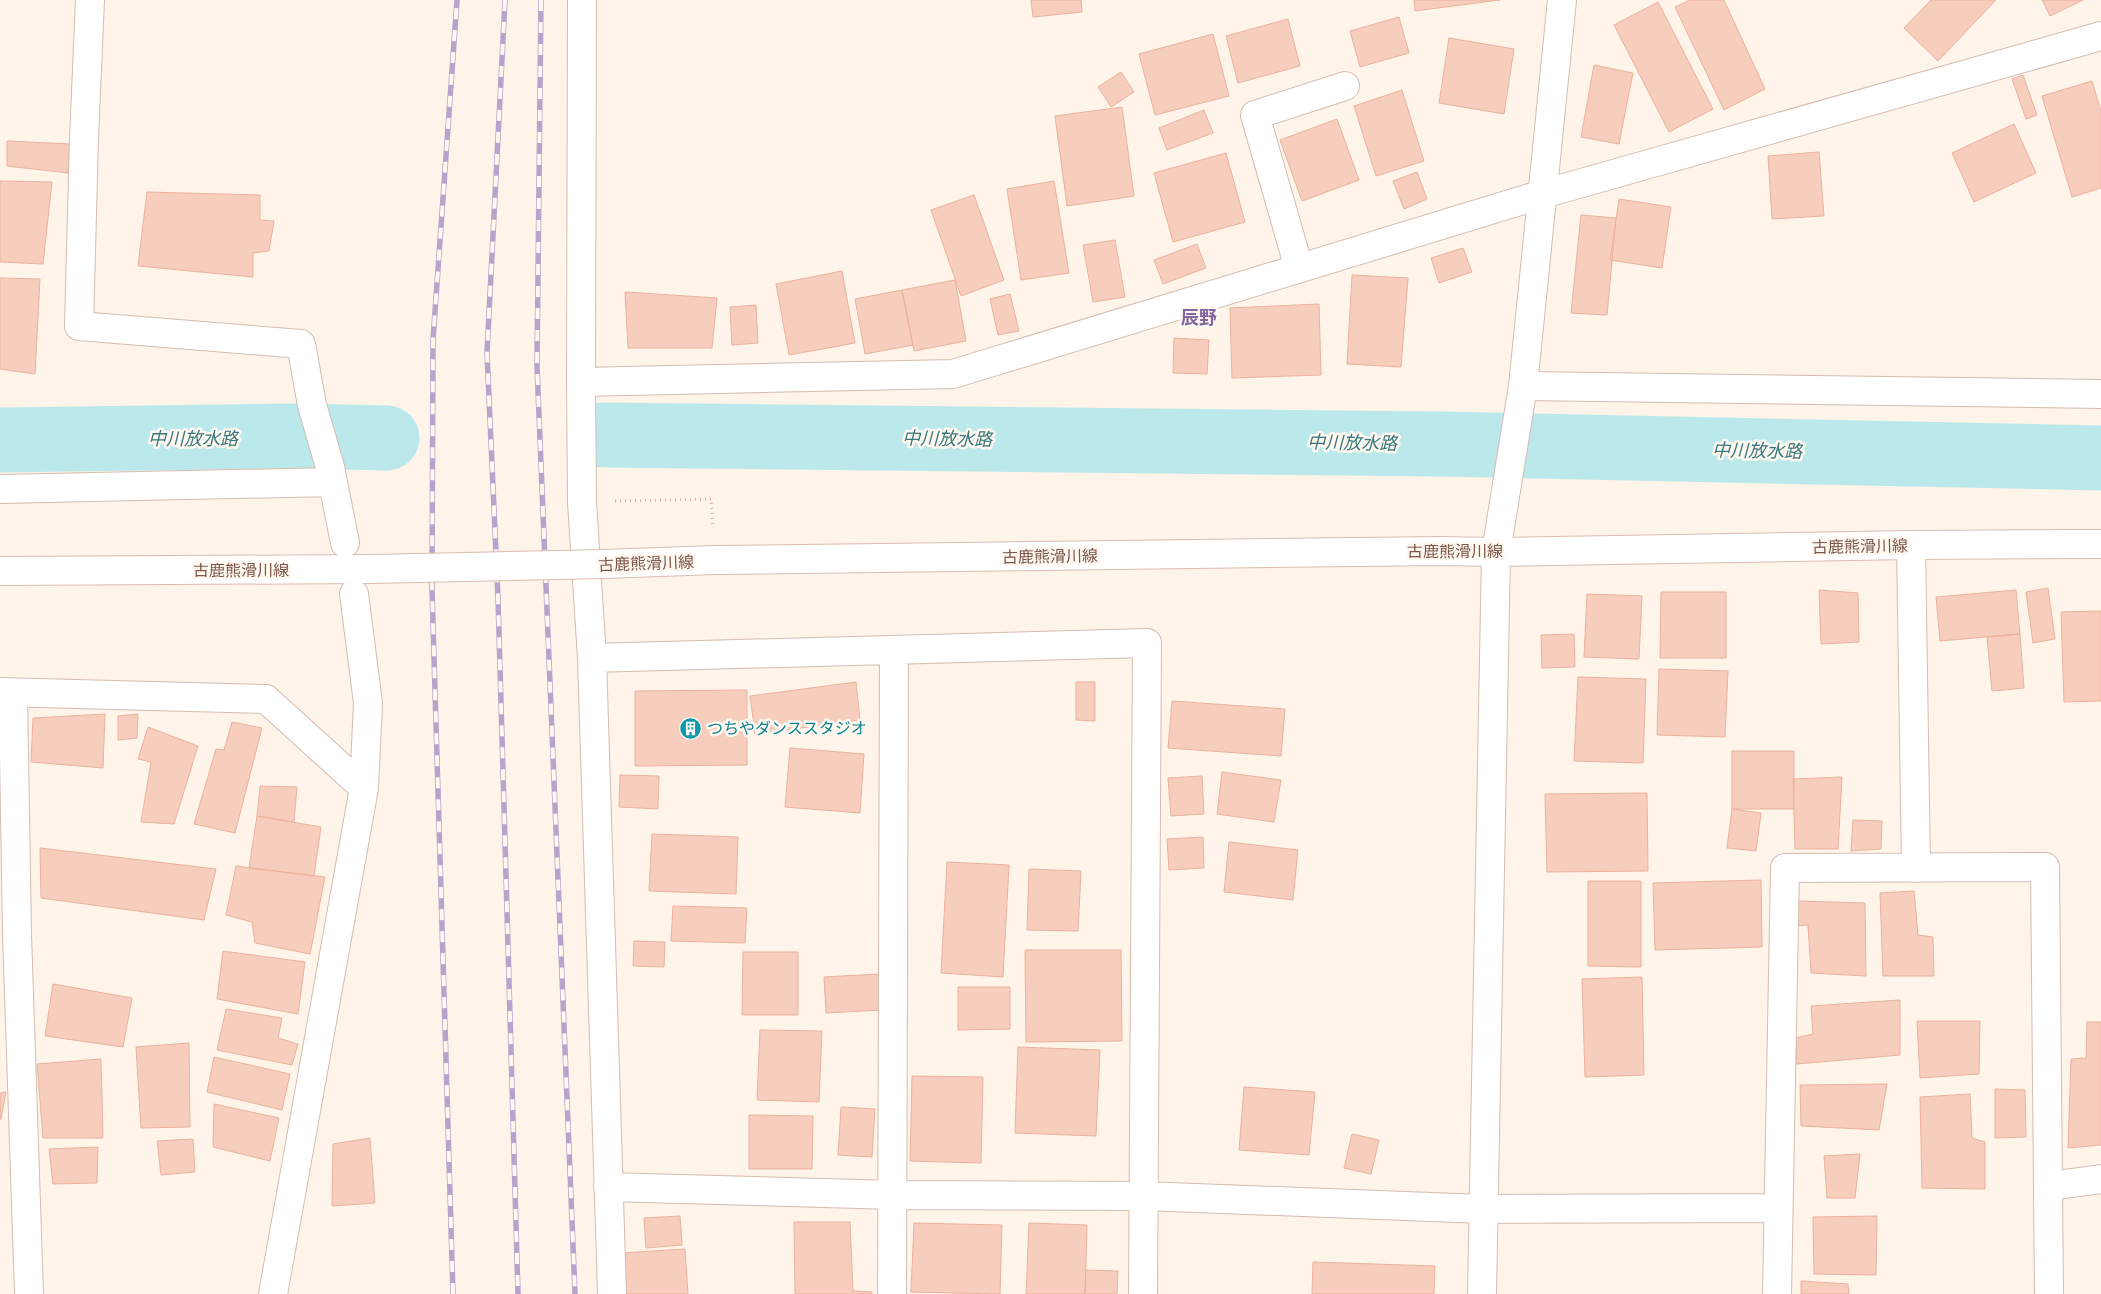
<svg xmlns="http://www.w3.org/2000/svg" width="2101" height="1294" viewBox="0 0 2101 1294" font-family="Cabin,'Noto Sans JP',sans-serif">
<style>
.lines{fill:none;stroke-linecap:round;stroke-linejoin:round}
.river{stroke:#bbe9eb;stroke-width:65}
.building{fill:#f7cebe;stroke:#ebb29c}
.minor-casing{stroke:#d5bcb0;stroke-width:30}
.tertiary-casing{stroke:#d5bcb0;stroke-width:30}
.secondary-casing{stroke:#dabdaf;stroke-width:30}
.path{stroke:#ddb1a0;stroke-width:3;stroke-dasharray:1 4;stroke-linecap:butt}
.minor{stroke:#fff;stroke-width:28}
.tertiary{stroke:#fff;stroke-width:28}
.secondary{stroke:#fff;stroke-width:28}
.rail-casing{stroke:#b5a4cb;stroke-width:5.5}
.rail{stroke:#fff8f1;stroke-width:4;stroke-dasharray:11;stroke-linecap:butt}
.secondary-bridge-casing{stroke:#dabdaf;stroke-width:30;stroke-linecap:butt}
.secondary-bridge{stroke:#fff;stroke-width:28}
.labels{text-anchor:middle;stroke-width:5;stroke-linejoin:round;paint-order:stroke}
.street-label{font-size:16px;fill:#7d5649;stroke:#fff8f1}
.culture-label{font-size:16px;fill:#0d838f;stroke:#fff8f1;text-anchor:start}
.neighbourhood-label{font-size:18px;font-weight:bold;fill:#85659f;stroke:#fff8f1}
.water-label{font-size:18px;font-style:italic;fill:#38777b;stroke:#fff8f1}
</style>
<rect width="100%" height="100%" fill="#fef4e9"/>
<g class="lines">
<!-- river -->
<path class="river" d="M603,435L1441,444L2101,458
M0,440L299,436L387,438"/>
</g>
<!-- building -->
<path class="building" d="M1031,0H1081L1082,12L1033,17Z
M1414,0H1500L1415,11Z
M1690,0H1724L1765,89L1724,110L1675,7Z
M1931,0H1996L1938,61L1904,28Z
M2042,0H2083L2050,16Z
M1658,2L1713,109L1669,132L1614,25Z
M1399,17L1409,53L1360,67L1350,31Z
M1288,19L1300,66L1238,83L1226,36Z
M1213,34L1229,96L1155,115L1139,54Z
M1449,38L1514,49L1504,114L1439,103Z
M1594,65L1633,73L1619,144L1581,137Z
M1121,72L1134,92L1111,107L1098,87Z
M2023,75L2037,115L2026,119L2012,79Z
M2092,81L2101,111V188L2072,197L2042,96Z
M1402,90L1424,161L1376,176L1354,106Z
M1122,107L1134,196L1067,206L1055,116Z
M1204,110L1213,133L1167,150L1159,128Z
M1337,119L1359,180L1302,201L1280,140Z
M2014,124L2036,173L1974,202L1952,153Z
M7,141L70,144L68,173L7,166Z
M1819,152L1824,216L1772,219L1768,156Z
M1226,153L1245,222L1173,242L1154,173Z
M1417,172L1427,199L1404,209L1393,181Z
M0,181L52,182L43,264L0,262Z
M1054,181L1069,273L1021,280L1007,189Z
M147,192L260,195V220L274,221L269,251L253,253V277L138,266Z
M974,195L1004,280L961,296L931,210Z
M1619,199L1671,207L1662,268L1610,260Z
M1581,215L1616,218L1607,315L1571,313Z
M1115,240L1125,297L1093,302L1083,245Z
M1197,244L1206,268L1163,284L1154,260Z
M1463,248L1472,272L1439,283L1431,258Z
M842,271L855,343L789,355L776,284Z
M1352,275L1408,278L1401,367L1347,364Z
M0,278L40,279L35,374L0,369Z
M955,280L966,341L914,351L902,290Z
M902,290L913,345L865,354L855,299Z
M625,292L717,298L712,348H628Z
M1010,294L1019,331L998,335L990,299Z
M1319,304L1321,375L1232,378L1230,308Z
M756,305L758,343L732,345L730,307Z
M1174,338L1209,340L1207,374L1173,373Z
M2048,588L2055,639L2033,643L2026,592Z
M1819,590L1858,593L1859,642L1821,644Z
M2016,590L2020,634L1940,641L1936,597Z
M1661,592H1726V658H1660Z
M1587,594L1642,596L1639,659L1584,657Z
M2101,611V701L2064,702L2061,612Z
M1574,634L1575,667L1542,668L1541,635Z
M2020,634L2024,688L1992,691L1987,637Z
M1659,669L1728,671L1725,737L1657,735Z
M1578,677L1646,679L1643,763L1574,761Z
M856,682L860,720L755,734L750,696Z
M1076,682H1095V721L1076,720Z
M747,690V765L635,766V691Z
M1172,701L1285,709L1281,756L1168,748Z
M105,714L103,768L31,762L33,718Z
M138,714L137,738L118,740V716Z
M232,722L262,728L235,833L194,824L216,749L224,750Z
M148,727L198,746L174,824L141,822L151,762L138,759Z
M790,748L864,754L860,813L785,807Z
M1732,751H1794V809H1732Z
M1222,772L1281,780L1274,822L1217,814Z
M620,775L659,776L658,809L619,807Z
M1202,776L1204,814L1171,816L1168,778Z
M1842,777L1838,849H1795L1793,779Z
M260,786L297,787L294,822L257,816Z
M1647,793L1648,871L1547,872L1545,794Z
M1732,809L1761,813L1756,851L1727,848Z
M257,816L321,827L314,876L249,868Z
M1853,820L1882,821L1881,849L1851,851Z
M652,834L738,837L736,894L649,891Z
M1203,837L1204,868L1169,870L1167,839Z
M1229,842L1298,850L1293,900L1224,892Z
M40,848L216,869L204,920L41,898Z
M947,862L1009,865L1003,977L941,973Z
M236,866L325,877L310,954L255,943L252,922L226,915Z
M1029,869L1081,871L1078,931L1027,930Z
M1761,880L1762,947L1655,950L1653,883Z
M1588,881H1641V967L1588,966Z
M1914,891L1918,935L1933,937L1934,976H1883L1880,893Z
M1797,901L1865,903L1866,976L1811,973L1808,925L1795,926Z
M673,906L747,908L745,943L671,941Z
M634,941L665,942L664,967L633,966Z
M1025,950H1121L1122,1041L1026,1042Z
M223,951L305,962L298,1014L217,999Z
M743,952H798V1015H742Z
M879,974L881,1010L826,1013L824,977Z
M1642,977L1644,1075L1585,1077L1582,979Z
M53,984L132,998L123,1047L45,1036Z
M958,987H1010V1029L958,1030Z
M1900,1000V1055L1797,1064L1795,1038L1813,1034L1811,1006Z
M226,1009L282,1018L278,1038L298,1044L292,1065L217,1050Z
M1917,1021H1980L1979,1074L1920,1078Z
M2087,1022H2101V1145L2068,1148L2071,1059L2086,1058Z
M760,1030L822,1031L819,1102L757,1100Z
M189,1043L190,1127L141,1128L136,1047Z
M1018,1047L1100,1050L1096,1136L1015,1133Z
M214,1057L290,1074L282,1110L207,1092Z
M101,1059L103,1138H43L37,1064Z
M912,1076L983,1077L981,1163L910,1161Z
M1887,1084L1879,1130L1801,1126L1800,1085Z
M1244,1087L1315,1092L1309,1155L1239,1150Z
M1995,1089L2025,1090L2026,1137L1995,1138Z
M6,1092L1,1119L0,1120V1093Z
M1970,1094L1972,1138L1985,1142V1189L1922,1188L1920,1097Z
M214,1104L279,1118L270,1161L213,1147Z
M841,1107L875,1109L872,1157L838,1155Z
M749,1115L813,1116L812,1169H749Z
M1352,1134L1379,1140L1371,1174L1344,1168Z
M370,1138L375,1203L332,1206L333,1144Z
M193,1139L195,1172L161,1175L157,1141Z
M98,1147L97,1183L53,1184L49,1149Z
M1860,1154L1855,1198H1827L1824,1156Z
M680,1216L682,1245L646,1248L644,1218Z
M1877,1216L1876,1275L1814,1274L1813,1217Z
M794,1222H850L853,1291L872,1292V1294H795Z
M914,1223L1002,1225L1000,1294L911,1292Z
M1029,1223L1087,1225L1085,1294H1026Z
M685,1249L688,1294H624L621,1253Z
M1313,1262L1435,1266L1434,1294H1312Z
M1086,1270L1118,1271L1117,1294H1085Z
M1801,1281L1848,1284L1849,1294H1801Z"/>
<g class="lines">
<defs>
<path id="minor" d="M90,0L84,139L79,326L301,344L312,405L330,467L345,543
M582,0L581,382L953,374L1543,194L2101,36
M1299,268L1255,115L1345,86
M581,382L582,502L592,658L612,1294
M1523,386L2101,394
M0,489L333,482
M1911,545L1916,868
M354,594L368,703L364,788
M592,658L1147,643L1143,1294
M0,692L266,699L364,788L273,1294
M13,693L17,934L29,1294
M2049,1186L2101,1179
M608,1187L894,1195L1144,1196L1483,1209L1778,1208
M892,1294L894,650
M1777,1294L1785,868L2045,867L2049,1294"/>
<path id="tertiary" d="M1482,1294L1496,552L1523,386L1562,0"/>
<path id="secondary" d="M604,564L715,560L1441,551L1496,552L1911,545L2101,544
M0,571L372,569"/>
</defs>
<!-- minor casing -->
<use href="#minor" class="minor-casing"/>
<!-- tertiary casing -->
<use href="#tertiary" class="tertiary-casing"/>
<!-- secondary casing -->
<use href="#secondary" class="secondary-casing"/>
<!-- path -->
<path class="path" d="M615,501L711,499L713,528"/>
<!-- minor -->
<use href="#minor" class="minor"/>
<!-- tertiary -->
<use href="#tertiary" class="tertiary"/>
<!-- secondary -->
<use href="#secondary" class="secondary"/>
<defs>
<path id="rail" d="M505,0L487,353L498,598L518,1294
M541,0L537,366L575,1294
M453,1294L432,590L433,340L457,0"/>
</defs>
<!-- rail casing -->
<use href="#rail" class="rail-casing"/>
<!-- rail -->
<use href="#rail" class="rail"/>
<defs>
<path id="secondary-bridge" d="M372,569L604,564"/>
</defs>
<!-- secondary-bridge casing -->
<use href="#secondary-bridge" class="secondary-bridge-casing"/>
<!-- secondary-bridge -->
<use href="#secondary-bridge" class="secondary-bridge"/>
</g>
<!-- icons -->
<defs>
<symbol id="building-disc" viewBox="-11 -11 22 22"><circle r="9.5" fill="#0f9aa8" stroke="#fff8f1"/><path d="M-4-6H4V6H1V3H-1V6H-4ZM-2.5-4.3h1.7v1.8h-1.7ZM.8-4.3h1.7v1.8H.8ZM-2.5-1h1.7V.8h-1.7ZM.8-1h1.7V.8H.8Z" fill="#fff"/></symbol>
</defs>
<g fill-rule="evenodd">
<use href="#building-disc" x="678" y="716" width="25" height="25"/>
</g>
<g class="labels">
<!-- street labels -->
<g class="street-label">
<text transform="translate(1860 546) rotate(-1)" y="6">古鹿熊滑川線</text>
<text x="1455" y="557">古鹿熊滑川線</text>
<text transform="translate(1050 556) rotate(-1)" y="6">古鹿熊滑川線</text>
<text transform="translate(646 563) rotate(-2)" y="6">古鹿熊滑川線</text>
<text x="241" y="576">古鹿熊滑川線</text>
</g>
<!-- culture labels -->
<g class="culture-label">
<text x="707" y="734">つちやダンススタジオ</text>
</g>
<!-- neighbourhood labels -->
<g class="neighbourhood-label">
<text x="1199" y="324">辰野</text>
</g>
<!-- water labels -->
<g class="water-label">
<text x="193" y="445">中川放水路</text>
<text transform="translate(947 439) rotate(1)" y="6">中川放水路</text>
<text transform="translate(1352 443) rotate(1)" y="6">中川放水路</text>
<text transform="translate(1757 451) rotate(1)" y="6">中川放水路</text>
</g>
</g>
</svg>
